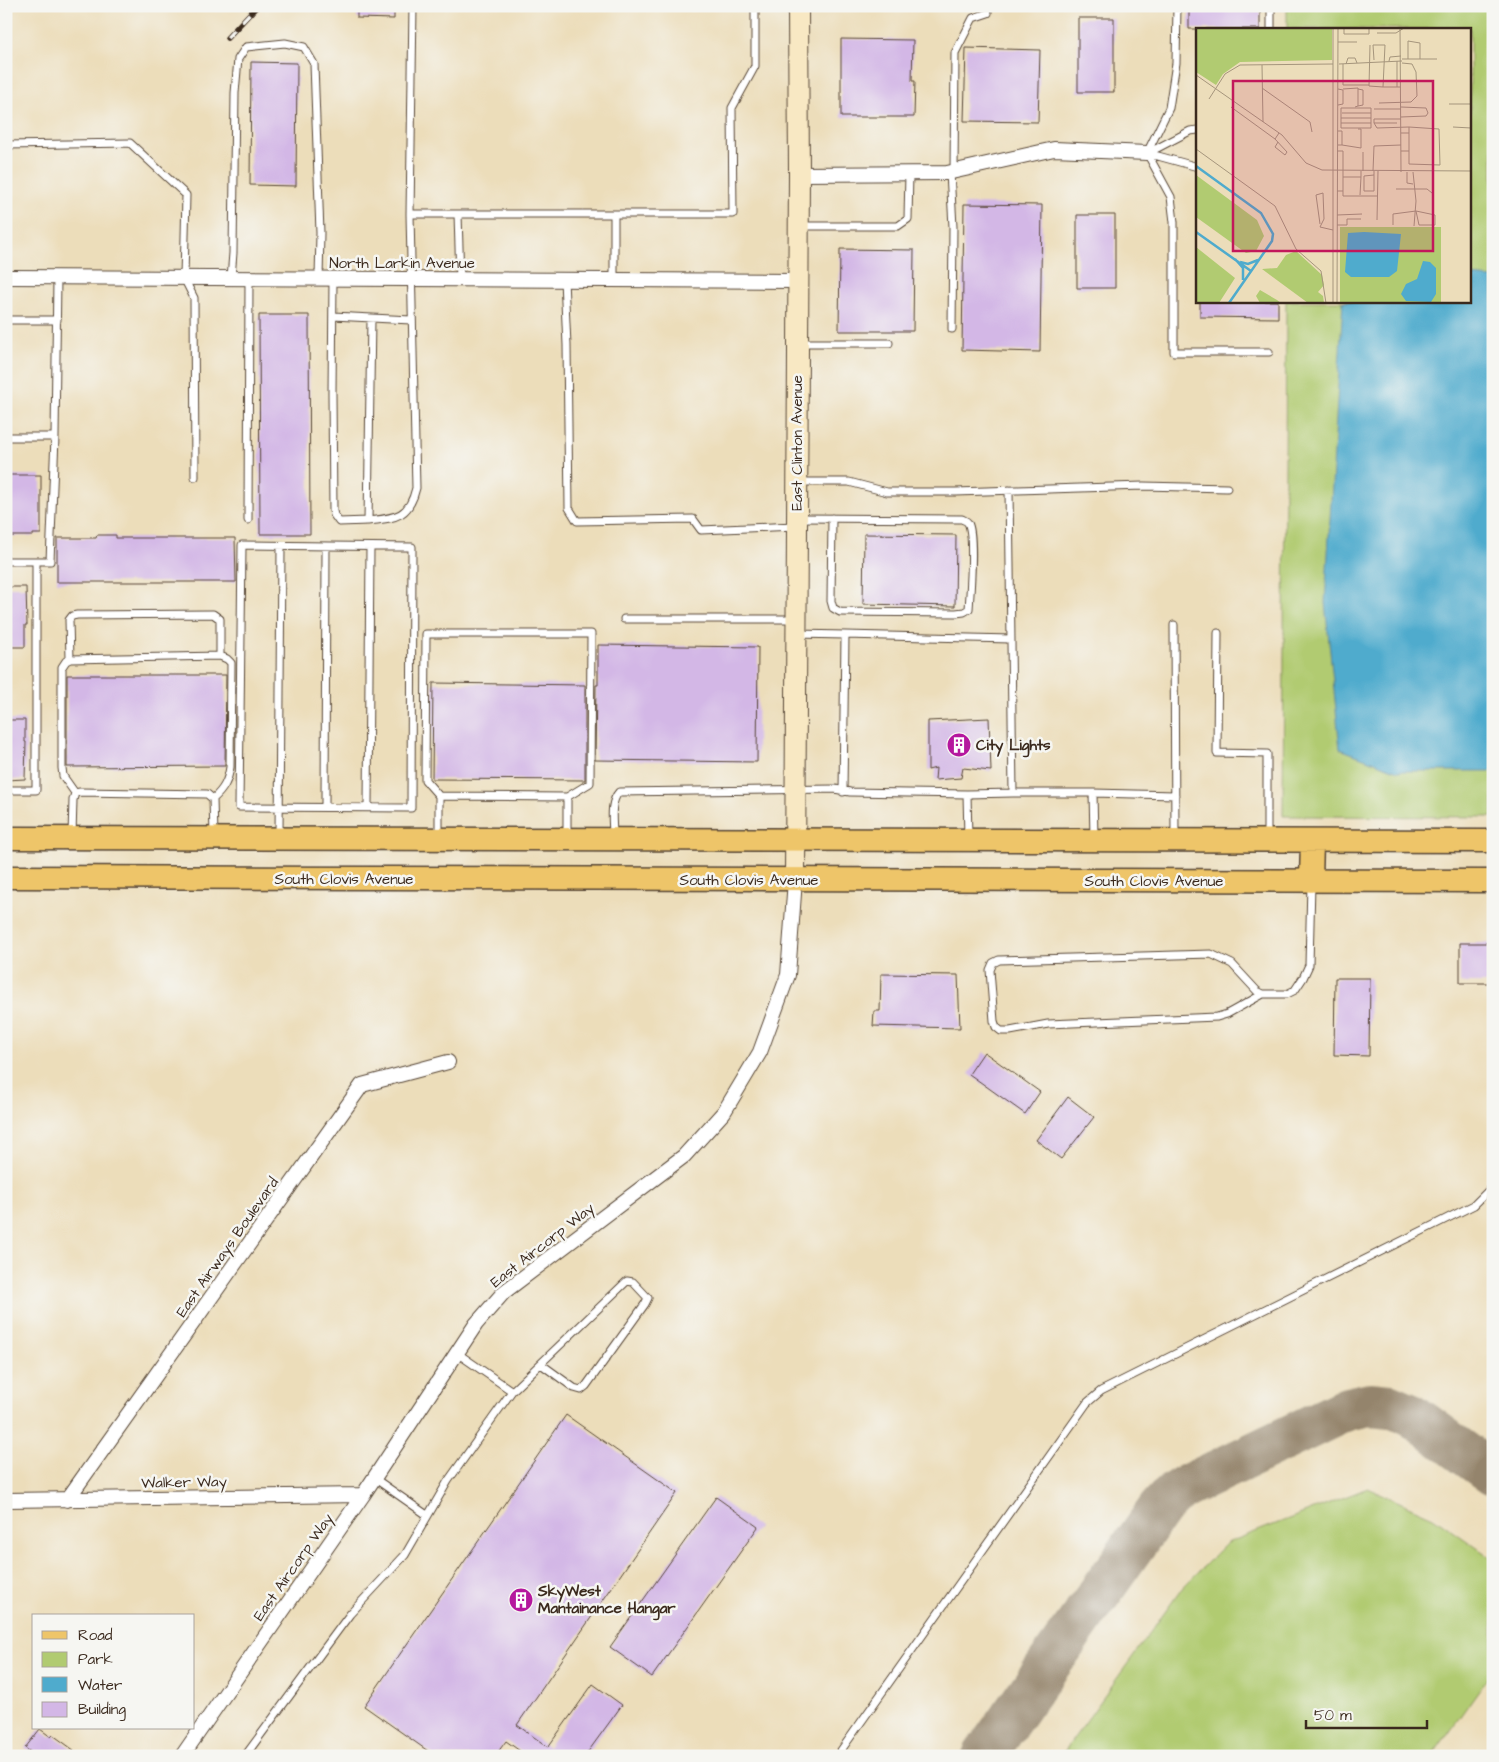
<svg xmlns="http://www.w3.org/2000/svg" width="1499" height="1762" viewBox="0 0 1499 1762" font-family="'Architects Daughter',sans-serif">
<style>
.green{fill:#b1cb71;stroke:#767a48}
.water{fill:#4fabcd;stroke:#456a76}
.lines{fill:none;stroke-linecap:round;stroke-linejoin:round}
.taxiway{stroke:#94846c;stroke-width:44}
.building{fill:#d3b7e6}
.lane-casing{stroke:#564535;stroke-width:9}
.street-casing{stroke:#564535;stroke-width:16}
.secondary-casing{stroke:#564535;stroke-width:22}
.primary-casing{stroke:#564535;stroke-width:25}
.lane{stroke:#fff;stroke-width:7}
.street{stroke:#fff;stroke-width:14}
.secondary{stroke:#f8e8c3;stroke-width:20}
.primary{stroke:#eec569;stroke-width:22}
.rail-casing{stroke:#3b2a1e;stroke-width:5.5}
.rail{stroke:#f6f6f2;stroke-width:4;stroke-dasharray:11;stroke-linecap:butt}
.labels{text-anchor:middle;stroke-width:5;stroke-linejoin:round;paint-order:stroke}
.street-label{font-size:15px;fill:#3b2a1e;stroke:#f6f6f2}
.poi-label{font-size:15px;font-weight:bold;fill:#3b2a1e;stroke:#f6f6f2;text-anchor:start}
.inset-river{fill:none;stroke:#4fabcd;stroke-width:2.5}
.inset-road{fill:none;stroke:#a5957c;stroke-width:1}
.view{fill:#c2185b;fill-opacity:0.15;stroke:#c2185b;stroke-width:2.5}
.inset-edge{fill:none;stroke:#3b2a1e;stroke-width:2.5}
</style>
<rect width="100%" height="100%" fill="#f6f6f2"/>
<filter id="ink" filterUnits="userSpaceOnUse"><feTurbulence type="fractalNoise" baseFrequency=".02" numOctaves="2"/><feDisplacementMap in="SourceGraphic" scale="10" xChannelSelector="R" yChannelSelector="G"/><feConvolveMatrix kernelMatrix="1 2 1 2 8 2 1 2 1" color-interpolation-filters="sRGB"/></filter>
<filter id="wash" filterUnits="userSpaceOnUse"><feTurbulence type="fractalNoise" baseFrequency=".0096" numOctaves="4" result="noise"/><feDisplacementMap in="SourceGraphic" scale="20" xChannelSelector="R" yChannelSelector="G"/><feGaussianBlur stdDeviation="1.12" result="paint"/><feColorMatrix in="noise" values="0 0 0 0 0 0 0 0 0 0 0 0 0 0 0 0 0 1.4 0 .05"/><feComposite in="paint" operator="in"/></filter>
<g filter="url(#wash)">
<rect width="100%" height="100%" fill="#ecddba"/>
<!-- green -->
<path class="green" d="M1287,6H1493V817L1283,816L1286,301H1470V29H1287Z
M1368,1488L1433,1517L1493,1559V1670L1432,1756H1061L1183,1587L1227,1543Z"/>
<!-- water -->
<path class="water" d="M1470,276L1493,278V771H1398L1340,749L1325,603L1343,301H1470Z"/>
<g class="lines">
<!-- taxiway -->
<path class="taxiway" d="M984,1756L1160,1508L1171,1496L1183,1488L1347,1409L1370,1404L1391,1406L1412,1415L1493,1474"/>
</g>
<g id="blocks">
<!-- building -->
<path class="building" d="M357,6H394V19L357,18Z
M1189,11H1260V29H1189Z
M1078,18H1114V92H1078Z
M841,39L913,40L912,81H915L914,117H841Z
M966,48L1040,50L1038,122L964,121Z
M251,62L297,63L296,186L250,185Z
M964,204L1042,205L1040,352L962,350Z
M1077,215H1115V288H1077Z
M840,249L914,250L913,331H839Z
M1200,301H1278V318L1200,317Z
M259,315H309L310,534H260Z
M6,475H41V534H33V536H6Z
M864,534L956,535L955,606L863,604Z
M97,535H116V538H235L236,582H57V538H96Z
M6,587H26L27,625H25V647H6Z
M598,645L758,647L757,762L595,760L596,685H598Z
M67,675H226L225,766L67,767Z
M433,683L585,685V780L432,779Z
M989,718L991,771L963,768L961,778L935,780L936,768L928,770V721Z
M6,720H25V742H26L25,779L6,780Z
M1460,943H1493V983H1460Z
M881,974L958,975L960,1028L873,1026L874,1011H880Z
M1335,978H1370L1369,1056L1334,1055Z
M984,1052L1040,1092L1025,1114L969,1074Z
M1068,1097L1094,1117L1061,1159L1036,1140Z
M566,1415L677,1493L517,1725L548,1747L593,1684L622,1705L585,1756H527L506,1741L495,1756H435L364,1706Z
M716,1497L758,1527L652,1677L610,1647Z
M40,1729L51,1737L53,1735L82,1756H36L25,1748Z"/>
</g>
</g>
<g filter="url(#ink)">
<use href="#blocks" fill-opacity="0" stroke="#564535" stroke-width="1"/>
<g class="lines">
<defs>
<path id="lane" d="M1271,6V29
M6,145L130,143L186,195L184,278L194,298L195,477
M1147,153L1171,197L1174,222V352H1269
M1147,153L1169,108L1176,63L1177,6
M1147,153L1198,167
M1148,153L1190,131L1198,130
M954,171L955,53L973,18L988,13
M950,172L953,227L952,329
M410,214L413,6
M614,214H733L732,108L755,66V6
M801,226H898L908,219L909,173
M231,278L233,253L235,93L238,59L246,47L285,43L304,47L314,64L320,233L319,279
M333,279L332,393L333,511L334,515L339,522L368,521L371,319
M460,280L458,214H614V280
M564,280L567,345L569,508L577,521L693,519L701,530L795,526
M333,316L411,320
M6,320H57
M801,343H889
M6,437H55L57,278
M800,482H849L887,492H956L1143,486L1227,488
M800,518L962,519C965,521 966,520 968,523C975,535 970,593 969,609L964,612L956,613L840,612L833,608L831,601L832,518
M248,520L249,278
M368,521C395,518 409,518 416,488L410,214H458
M242,545L412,547L411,808L239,807Z
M6,561H50L55,437
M624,619H796
M1174,625L1175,838
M1218,633L1217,753L1267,754V838
M797,634L845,635L843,792
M845,635L1011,639
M70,659L69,620L72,616L77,615L213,614L220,619V656
M6,790H36V561
M75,793L63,776L62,768V667L66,661L70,659L220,656L227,659L231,663L230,767C228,781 224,789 213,799
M1013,793H1093L1094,837
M1093,793L1175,795
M439,796L425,780L426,634H591L590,783L567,797
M325,807L326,546
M368,807L370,547
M72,836L73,800L75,793L80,792L207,794L213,799L214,835
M279,836L281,546
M613,836C613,822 609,803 619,792L835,789L850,792L967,794
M439,837V796L567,797V836
M968,837L967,794L1013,793L1009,490
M1263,994L1227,1014L1217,1017L1048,1024L1010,1031H1001L996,1027L994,1021L990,970L993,963L999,960L1211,954L1232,964L1257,991L1263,994H1287L1295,990L1303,978L1309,965L1311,884
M512,1391L627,1281L633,1282L648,1298L645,1304L586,1386L581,1390L574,1388L541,1364
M374,1478L427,1515
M245,1756L350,1614L405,1555L448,1481L512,1391L457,1353
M837,1756L1087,1403L1101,1391L1474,1205L1493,1186"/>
<path id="street" d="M799,174L947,173L1054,149L1147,153
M6,277L798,281
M6,1500L363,1495
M67,1500L362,1085L448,1062
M182,1756L363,1495L476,1324L504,1292L684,1156L724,1112L760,1052L788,975L795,880"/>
<path id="secondary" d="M795,880L799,174L798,6"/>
<path id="primary" d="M6,838L1493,841
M6,877L1493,881
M1311,881L1312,841"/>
</defs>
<!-- lane casing -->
<use href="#lane" class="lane-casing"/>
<!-- street casing -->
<use href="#street" class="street-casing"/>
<!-- secondary casing -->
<use href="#secondary" class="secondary-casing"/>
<!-- primary casing -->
<use href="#primary" class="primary-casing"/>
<!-- lane -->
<use href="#lane" class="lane"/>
<!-- street -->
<use href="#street" class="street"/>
<!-- secondary -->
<use href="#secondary" class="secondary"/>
<!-- primary -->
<use href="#primary" class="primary"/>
<defs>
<path id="rail" d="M227,38L257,6"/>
</defs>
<!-- rail casing -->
<use href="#rail" class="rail-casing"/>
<!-- rail -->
<use href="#rail" class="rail"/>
</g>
</g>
<!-- icons -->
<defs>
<symbol id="building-disc" viewBox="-11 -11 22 22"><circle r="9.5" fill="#b5179e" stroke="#f6f6f2"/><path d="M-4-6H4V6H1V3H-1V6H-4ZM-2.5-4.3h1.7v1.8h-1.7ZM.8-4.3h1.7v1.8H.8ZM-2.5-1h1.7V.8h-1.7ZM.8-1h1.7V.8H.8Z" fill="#fff"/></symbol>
</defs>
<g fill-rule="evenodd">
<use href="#building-disc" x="945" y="731" width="28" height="28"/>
<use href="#building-disc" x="507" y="1586" width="28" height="28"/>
</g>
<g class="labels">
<!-- street labels -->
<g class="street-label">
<text x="402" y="268">North Larkin Avenue</text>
<text transform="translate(797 443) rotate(-90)" y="5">East Clinton Avenue</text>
<text x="344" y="884">South Clovis Avenue</text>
<text x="749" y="885">South Clovis Avenue</text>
<text x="1154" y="886">South Clovis Avenue</text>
<text transform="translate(542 1245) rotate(-38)" y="5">East Aircorp Way</text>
<text transform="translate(227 1247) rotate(-55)" y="5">East Airways Boulevard</text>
<text transform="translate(184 1482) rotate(-1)" y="5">Walker Way</text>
<text transform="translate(293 1567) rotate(-55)" y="5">East Aircorp Way</text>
</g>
<!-- poi labels -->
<g class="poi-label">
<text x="976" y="750">City Lights</text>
<text x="538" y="1596">SkyWest<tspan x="538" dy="17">Mantainance Hangar</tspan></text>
</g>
</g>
<!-- overview -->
<g transform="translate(1196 28)">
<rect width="275" height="275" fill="#ecddba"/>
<path d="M0,0H136V32L44,34L27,46L20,57L0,44ZM0,147L61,192L68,208L60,223L50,225L0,189ZM144,199H245V275H144ZM0,219L39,250L23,275H0ZM100,223L126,247L128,257L122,264L127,268L128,275H112L66,241L81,240L90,227ZM64,262L81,272L85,275H64L60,268Z" fill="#b1cb71"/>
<path d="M168,204L205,206L201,243L193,249H155L149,244L152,205ZM227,233L234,234L240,240V266L235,274L210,273L205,266L210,256L221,251Z" fill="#4fabcd"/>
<path class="inset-river" d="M0,138L65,185L77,206L76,213L33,275M0,204L55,243M39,231L47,240V252M44,234L52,236L62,232"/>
<path class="inset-road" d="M148,0V6H173V0M204,0L205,144M181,5H200L208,0M142,14H161M174,17L173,58L187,59M206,31H241M212,31V13L224,15V31M178,32L177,17H189L187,59H205M193,33L194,29L205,28M143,36L206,33M147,36V57H173M150,36L152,30H159L161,35M66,37L67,94M0,47L86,107L110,135L126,142L275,143M201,59V33M66,60L114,94L116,104M147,61L162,60V78L159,79M162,61L167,62V77L162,78M13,71L29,46L44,37L137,36M183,75L215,74L221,68L220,44L216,36L206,35M253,76H275M142,77L147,76V62L142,61M35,79L79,111L83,105M145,80H175V100H145ZM178,81H205M146,85H175M205,89L230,88L232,85L230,80L205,79M145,90H175M145,95H175M178,95L181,100L213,99V105M201,95H178V91H205M213,99L243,101L244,137L213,136V123M257,99L275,100M79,111L91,124L89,127L79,119L82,114M142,117H146V103H142M146,117L165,120V101H162M0,121L79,178L100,221L125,243L130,275M141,123H147V163M205,123H213V105H205M167,143V124M177,143L178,118L205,117M211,144V155L217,156M217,144L220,173L218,198M178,147L168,148V163H178V143M147,149H165V143M200,161H218M218,161H231L236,165M141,163H147V168H181M164,167L165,149M141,187L166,186M181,192L182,143M124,196L120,167L127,165L128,191L124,199L137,202M141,197H151V191H165M197,197V186L220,183L239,187V197H223L220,183M137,275V0M141,275L142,0"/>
<path class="view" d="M37,53H237V223H37Z"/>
<rect width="275" height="275" class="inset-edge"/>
</g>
<!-- margin -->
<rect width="1499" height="1762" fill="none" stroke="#f6f6f2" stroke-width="25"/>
<!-- legend -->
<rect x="32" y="1614" width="162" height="115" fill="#f6f6f2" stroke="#aba49d"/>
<rect x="42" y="1631" width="25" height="8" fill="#eec569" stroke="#aba49d"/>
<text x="78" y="1640" font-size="15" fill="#3b2a1e">Road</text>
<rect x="42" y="1652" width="25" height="15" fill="#b1cb71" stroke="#aba49d"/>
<text x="78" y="1664" font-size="15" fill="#3b2a1e">Park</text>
<rect x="42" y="1677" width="25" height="15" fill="#4fabcd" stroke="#aba49d"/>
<text x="78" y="1690" font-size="15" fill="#3b2a1e">Water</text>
<rect x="42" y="1702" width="25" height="15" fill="#d3b7e6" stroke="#aba49d"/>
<text x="78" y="1714" font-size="15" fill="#3b2a1e">Building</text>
<!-- scale -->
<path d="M1306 1720v8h121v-8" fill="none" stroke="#3b2a1e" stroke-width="2.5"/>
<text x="1314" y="1720" font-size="15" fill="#3b2a1e" stroke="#f6f6f2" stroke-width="4" paint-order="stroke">50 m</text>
</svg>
